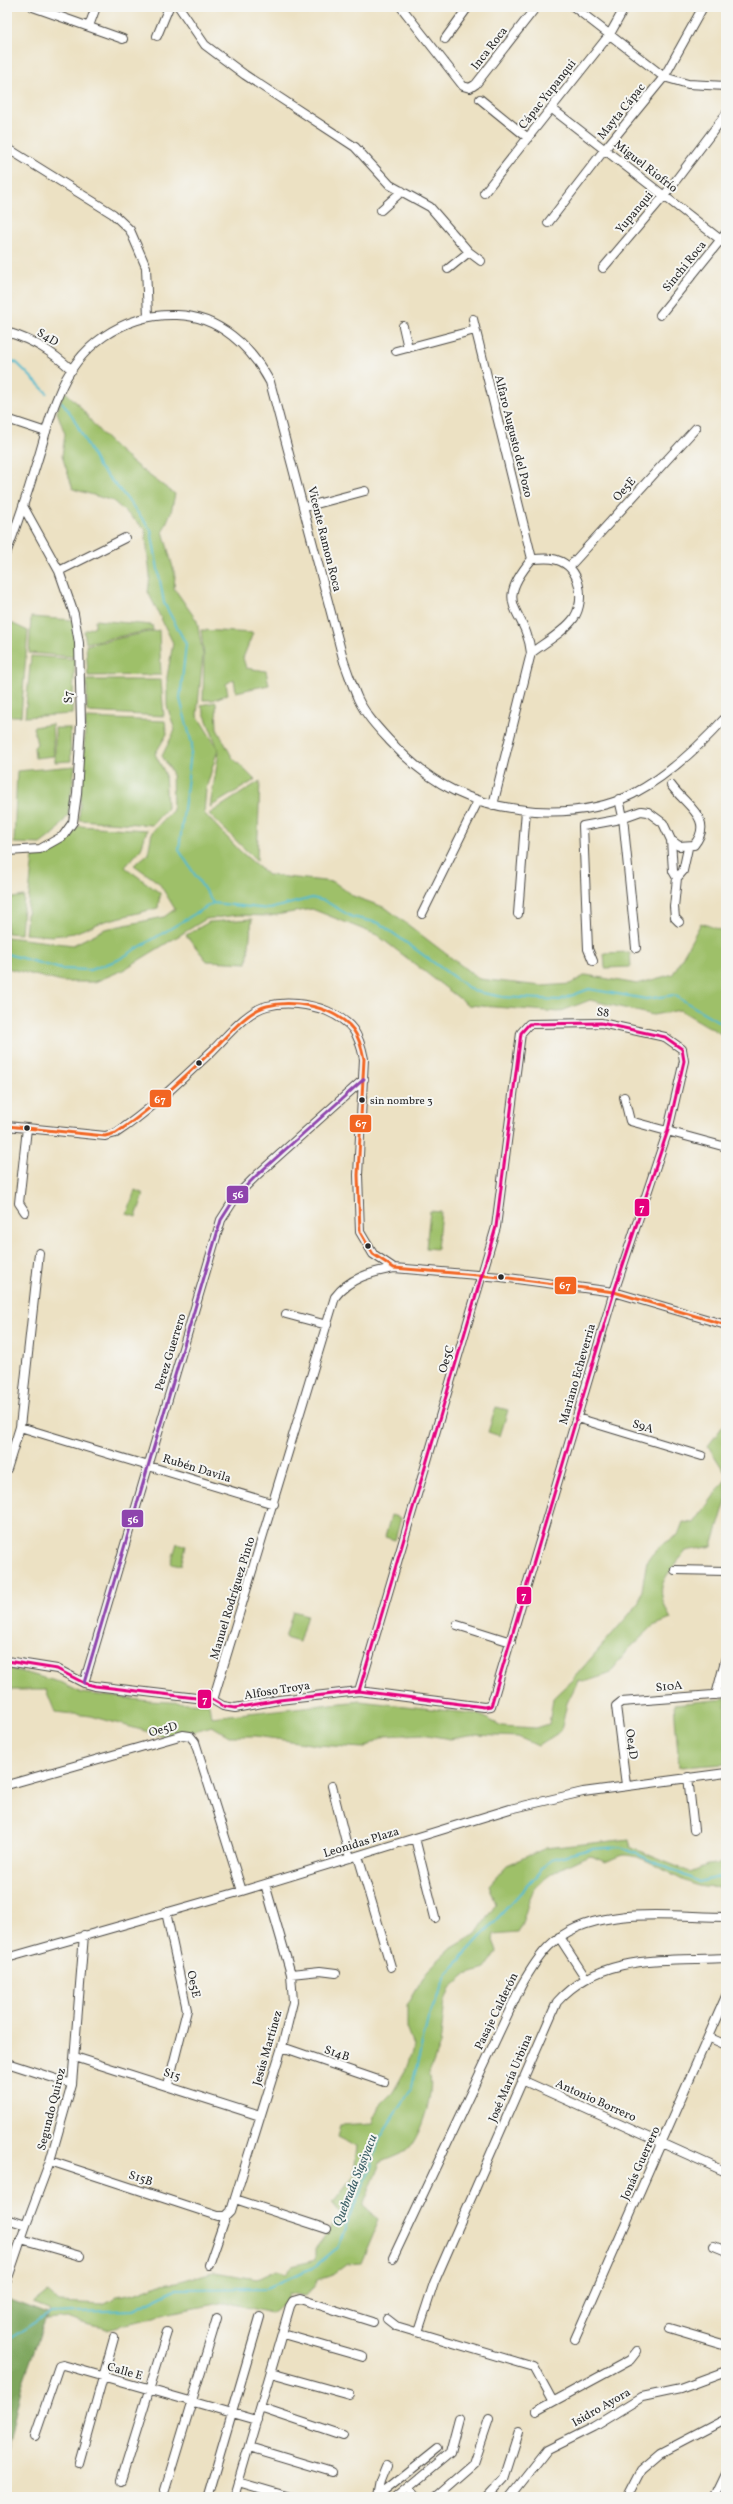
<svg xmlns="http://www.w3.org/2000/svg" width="733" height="2504" viewBox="0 0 733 2504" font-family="Vollkorn,serif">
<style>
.green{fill:#9ec069;stroke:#64764a}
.forest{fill:#7ea65d;stroke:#546844}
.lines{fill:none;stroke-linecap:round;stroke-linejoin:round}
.stream{stroke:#52bbcf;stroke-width:2}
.street-casing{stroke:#484642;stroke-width:10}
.street{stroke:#fff;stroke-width:8}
.bus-1-casing{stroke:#f6f6f2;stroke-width:6}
.bus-2-casing{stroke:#f6f6f2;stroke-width:6}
.bus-3-casing{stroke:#f6f6f2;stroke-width:6}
.bus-1{stroke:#f26522;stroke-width:3}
.bus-2{stroke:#e5007d;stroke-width:3}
.bus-3{stroke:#8e44ad;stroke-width:3}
.bus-dot{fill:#2b2b2b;stroke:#f6f6f2;stroke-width:1.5}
.labels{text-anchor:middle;stroke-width:4;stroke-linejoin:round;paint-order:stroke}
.bus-label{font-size:11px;fill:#2b2b2b;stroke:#f6f6f2;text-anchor:start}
.street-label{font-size:12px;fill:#2b2b2b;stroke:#f6f6f2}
.water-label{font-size:13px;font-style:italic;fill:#395d64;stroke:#f6f6f2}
.line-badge{stroke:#f6f6f2;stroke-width:1.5}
.badge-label{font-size:11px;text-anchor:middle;font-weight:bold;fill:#fff}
</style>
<rect width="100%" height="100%" fill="#f6f6f2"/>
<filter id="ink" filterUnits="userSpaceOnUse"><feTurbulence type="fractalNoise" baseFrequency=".025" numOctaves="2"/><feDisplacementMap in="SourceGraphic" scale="8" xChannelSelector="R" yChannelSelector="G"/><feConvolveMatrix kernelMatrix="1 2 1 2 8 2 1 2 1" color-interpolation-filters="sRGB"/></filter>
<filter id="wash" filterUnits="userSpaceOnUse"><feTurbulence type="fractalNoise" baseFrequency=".012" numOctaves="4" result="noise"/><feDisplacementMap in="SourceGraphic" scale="16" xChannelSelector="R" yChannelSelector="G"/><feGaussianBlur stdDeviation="0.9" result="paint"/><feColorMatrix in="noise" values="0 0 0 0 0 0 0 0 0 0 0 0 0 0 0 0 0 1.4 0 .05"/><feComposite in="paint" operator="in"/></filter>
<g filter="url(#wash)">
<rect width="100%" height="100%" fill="#ece1c3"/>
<!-- green -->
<path class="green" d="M64,391C80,403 88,419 101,433C123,457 148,475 175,494L171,512L163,531L175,575L174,588L197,621L203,655L197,715L218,749L201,705L216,702L217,729L232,757L255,780L210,807L219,752L218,749L206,789L204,813L240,851L268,875L334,882L353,896L386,908L479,979L542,986L570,984L586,975L637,984L673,974L701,923L726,932V1037L680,1010L653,1015L590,1000L559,1012L468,1005L377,935L312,909L270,916L238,915L206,919L123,970L95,982H62L7,968V937L73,945L105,929L164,917L175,909L159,883L134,865L148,854L152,832L173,810L172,772L162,756L175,730L167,706V677L173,643L148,592L150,576L145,529L113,501L73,489L62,456L65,434L57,412Z
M31,617L73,620L75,657L29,653Z
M95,620L152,625L153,630L86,643L84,631L95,626Z
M7,621L28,631L21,716H7Z
M159,630L161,675L88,676L86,645Z
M201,630L253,633L243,658L246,668L266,671L269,685L236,692L234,679L226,684L228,694L213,700H203L204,656Z
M31,656L75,659L72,714L25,717Z
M87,680H161L164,716L87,712Z
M86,718L165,721L167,734L155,754L165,773L167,808L152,825L79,820Z
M52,724L54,756L35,758L34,747L37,744L33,727Z
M55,728H70L71,761L55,762Z
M75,766L68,815L56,832L40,844L14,843L17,771Z
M260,781L257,861L209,814Z
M79,826L147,830L141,849L125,867L160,893L158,908L105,921L74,933L53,936L25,934L33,856L56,849Z
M24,896L21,934L7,933V899Z
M252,919L247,963L207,961L186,935L209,922Z
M630,952L631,967L605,968L604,953Z
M135,1190L144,1194L136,1217L127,1214Z
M430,1211L441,1212L437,1249L426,1248Z
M496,1407L508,1410L500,1436L488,1432Z
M726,1422V1474L708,1446Z
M726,1479V1501L712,1546L686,1551C664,1580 652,1584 671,1619L653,1626L628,1650L609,1674L584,1682L578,1681L567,1703L561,1731L538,1746L518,1737L476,1735L450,1739L422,1734L385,1736L364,1748L317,1745L256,1736H229L212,1726L198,1730L163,1736L91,1716L55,1712L46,1690H11L7,1692V1668L63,1683L81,1693L149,1701L209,1704L211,1717L360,1701L477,1714L502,1726L536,1728L549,1724L553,1698L572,1680L640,1602L647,1560L660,1546L678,1535L683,1522L694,1523Z
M391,1515L401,1518L395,1540L385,1537Z
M177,1543L186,1546L181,1565L171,1563Z
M293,1611L307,1615L299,1642L285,1638Z
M726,1699V1764L679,1767L674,1704Z
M630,1839L632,1848L690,1872L707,1865L726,1863V1886C684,1896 660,1857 625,1855C619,1855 611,1860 605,1862L589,1855C570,1864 538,1876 530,1898C525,1912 525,1919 517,1932L494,1934L493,1940L497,1952L485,1969L465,1975L450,1988L445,2001L440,2045L429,2073C436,2089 420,2140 406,2151C399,2156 388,2159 380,2163L363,2206L379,2220L361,2263L347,2264L331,2276L318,2280L306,2296L289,2293L285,2302L271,2313L226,2302L174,2312L107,2329L81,2323L68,2318L46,2320L49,2310L33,2304L48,2292L59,2302L103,2304L117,2297L134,2294L160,2284L177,2282L213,2272L257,2279L276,2270L286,2273L292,2266L315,2260V2249L341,2215L333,2202L354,2175L357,2146L337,2136L340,2125L373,2123L379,2106L393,2092L406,2069L414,2046L407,2028V2006L428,1970L449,1950L476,1934L496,1904L489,1885L507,1865L546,1848Z"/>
<!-- forest -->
<path class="forest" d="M7,2299L47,2314L22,2385L7,2450Z"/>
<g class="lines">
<!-- stream -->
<path class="stream" d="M7,359L17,363L47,393
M62,402L73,417L98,466L120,490L151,530L164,603L186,644L180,699L192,744L179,850L213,903
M7,954L61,969L90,970L118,960L213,903L269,909L312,898L325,901L352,917L379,923L473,991L503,997L560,1000L589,989L646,999L674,995L726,1026
M7,2341L50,2313L133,2310L176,2289L267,2288L314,2267L337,2248L371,2166L380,2137L411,2090L428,2019L447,1974L551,1859L591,1849L621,1847L699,1882L726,1875"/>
</g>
</g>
<g filter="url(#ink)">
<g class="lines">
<defs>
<path id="street" d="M33,7L123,39
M179,7L205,45L245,75L355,147L390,185L430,207L469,252L481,261
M401,7L463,86L470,88L476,84L536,7
M574,7L664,77L688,84L726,86
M89,26L96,7
M157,36L169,7
M445,39L468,7
M480,99L528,138
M551,108L726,244
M7,148L113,214L130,230L146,267L148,317
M484,193L610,34L625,7
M381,210L402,191
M548,223L605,149L664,77L703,7
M603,268L664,196L726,114
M448,269L469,252
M660,315L726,233
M473,319L532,559
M403,326L408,348
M7,332C35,341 51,351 72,370
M396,351L475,330
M7,419L46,432
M305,507L365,491
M7,551C18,522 28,492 37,462C44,440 49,417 58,396C77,346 123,313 177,315C219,316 251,347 270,382L344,662C349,675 353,688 358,699C365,714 378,728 389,740C431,786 473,806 535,811C568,813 603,809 633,794C669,775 699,747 726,717
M570,566L696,428
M59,571L125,538
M619,799L623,817L636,948
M493,805L531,653C526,607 491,608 532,559C540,559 549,557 557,560C580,567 586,599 574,618C564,632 544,643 531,653
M671,840L673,871L677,878L674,907L675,918L679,922
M7,851L40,849L63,836L73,822L77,794L81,723L79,643L74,614L59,571L23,506
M677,878L683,871L688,848
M422,914L478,801
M518,914L526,810
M593,961L588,949L583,826L616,820L641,811L648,812L663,823L671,840L679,846L694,845C715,819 686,806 671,785
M624,1097L630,1121L726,1147
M7,1126L105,1136L116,1133C151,1110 183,1078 213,1050C228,1035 247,1011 267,1006C286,1001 310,1004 327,1011C352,1022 359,1033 364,1059L358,1175L360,1232L373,1254L394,1268L501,1277L614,1292L726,1325
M25,1212L19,1203L27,1128
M286,1314L327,1325
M577,1418L702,1456
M20,1427L274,1504
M7,1469L20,1427L39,1253
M675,1570L726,1571
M457,1625L511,1642
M7,1661L57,1669L84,1683L95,1686L213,1700L223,1706L235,1708L279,1700L359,1691L484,1707L491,1706L614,1292L668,1130L684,1061L682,1049L665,1037L601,1023L529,1024L521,1033L496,1227L359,1691
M84,1683L221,1220L237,1195L257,1175L364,1079
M716,1695L726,1657
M213,1700L335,1297C349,1278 372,1272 394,1268
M688,1777L694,1830
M7,1785L183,1735L190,1736L195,1742L242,1891
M626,1785L616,1706L621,1702L726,1694
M332,1786L350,1858
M415,1838L435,1918
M358,1856L391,1967
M166,1912L187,2010L168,2085
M559,1937L585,1977
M7,1958L242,1891L510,1809L583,1792L726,1773
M291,1974L320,1971L336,1973
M708,2037L726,2045
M282,2047L384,2082
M75,2057L260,2116
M7,2063L72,2084
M522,2080L726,2172
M50,2161L218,2216H226
M235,2199L327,2229
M7,2219L26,2225L50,2161L72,2084L84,1935
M21,2239L80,2256
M714,2246L726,2251
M393,2258L521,1986C529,1972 538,1957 549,1946C591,1904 672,1917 726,1917
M209,2265L226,2216L231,2211L282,2047L293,2002L291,1974L265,1884
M7,2281L26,2225
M387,2319L396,2326L534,2367L552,2400
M669,2328L726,2345
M418,2332L434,2283L557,2002C601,1953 666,1961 726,1958
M283,2334L363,2357
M575,2339L726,1996
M271,2373L350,2395
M260,2408L343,2436
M536,2411L630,2360L637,2351
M35,2436L59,2366L63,2365L257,2420
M249,2447L332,2472
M79,2463L114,2338
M121,2481L167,2332
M238,2482L290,2497
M409,2487L418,2497
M165,2490L217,2318
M208,2495L260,2317
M234,2497L290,2306L293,2301L300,2299L373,2322
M377,2497L437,2449
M377,2497L380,2481L386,2466
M397,2497L450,2453L459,2419
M435,2497L474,2463L489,2419
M487,2497L504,2479L519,2432
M510,2497L547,2450L593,2427L642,2397L680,2389L726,2372
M627,2497L641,2470L661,2453L726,2419
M715,2497L726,2474"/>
</defs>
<!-- street casing -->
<use href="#street" class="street-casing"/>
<!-- street -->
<use href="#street" class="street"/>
<defs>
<path id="bus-1" d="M7,1126L105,1136L116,1133C151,1110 183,1078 213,1050C228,1035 247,1011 267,1006C286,1001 310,1004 327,1011C352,1022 359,1033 364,1059L358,1175L360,1232L373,1254L394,1268L501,1277L614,1292L726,1325"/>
<path id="bus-2" d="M7,1661L57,1669L84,1683L95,1686L213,1700L223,1706L235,1708L279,1700L359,1691L484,1707L491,1706L614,1292L668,1130L684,1061L682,1049L665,1037L601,1023L529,1024L521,1033L496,1227L359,1691"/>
<path id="bus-3" d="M84,1683L221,1220L237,1195L257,1175L364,1079"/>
</defs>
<!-- bus-1 casing -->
<use href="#bus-1" class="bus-1-casing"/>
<!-- bus-2 casing -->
<use href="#bus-2" class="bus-2-casing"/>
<!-- bus-3 casing -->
<use href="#bus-3" class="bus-3-casing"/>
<!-- bus-1 -->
<use href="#bus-1" class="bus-1"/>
<!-- bus-2 -->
<use href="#bus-2" class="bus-2"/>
<!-- bus-3 -->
<use href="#bus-3" class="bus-3"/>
</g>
</g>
<!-- markers -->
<g class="bus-dot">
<circle cx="199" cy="1063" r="3.5"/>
<circle cx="362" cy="1100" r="3.5"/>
<circle cx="27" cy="1128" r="3.5"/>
<circle cx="368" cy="1246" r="3.5"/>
<circle cx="501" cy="1277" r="3.5"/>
</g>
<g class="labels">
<!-- bus labels -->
<g class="bus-label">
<text x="370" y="1104">sin nombre 3</text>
</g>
<!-- street labels -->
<g class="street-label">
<text transform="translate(489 48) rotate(-52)" y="4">Inca Roca</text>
<text transform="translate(547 94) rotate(-52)" y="4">Cápac Yupanqui</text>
<text transform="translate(621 111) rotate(-51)" y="4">Mayta Cápac</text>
<text transform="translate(646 166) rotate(38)" y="4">Miguel Riofrío</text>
<text transform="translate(634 212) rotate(-50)" y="4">Yupanqui</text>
<text transform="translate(684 266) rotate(-51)" y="4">Sinchi Roca</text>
<text transform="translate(48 337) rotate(31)" y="4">S4D</text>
<text transform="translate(514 436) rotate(76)" y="4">Alfaro Augusto del Pozo</text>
<text transform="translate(624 489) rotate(-48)" y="4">Oe5E</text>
<text transform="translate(325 539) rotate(76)" y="4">Vicente Ramon Roca</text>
<text transform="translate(68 697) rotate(-91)" y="4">S7</text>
<text transform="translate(603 1012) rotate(7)" y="4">S8</text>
<text transform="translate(170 1352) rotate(-73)" y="4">Perez Guerrero</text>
<text transform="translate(446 1359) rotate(-73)" y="4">Oe5C</text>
<text transform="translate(577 1374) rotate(-74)" y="4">Mariano Echeverria</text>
<text transform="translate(643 1426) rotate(17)" y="4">S9A</text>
<text transform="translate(197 1468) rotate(17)" y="4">Rubén Davila</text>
<text transform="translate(232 1598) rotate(-73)" y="4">Manuel Rodríguez Pinto</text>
<text transform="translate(669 1686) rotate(-5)" y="4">S10A</text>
<text transform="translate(277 1690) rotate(-9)" y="4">Alfoso Troya</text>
<text transform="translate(163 1729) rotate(-15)" y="4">Oe5D</text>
<text transform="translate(632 1744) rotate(82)" y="4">Oe4D</text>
<text transform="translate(361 1842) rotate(-17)" y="4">Leonidas Plaza</text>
<text transform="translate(194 1984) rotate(78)" y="4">Oe5E</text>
<text transform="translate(496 2011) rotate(-64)" y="4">Pasaje Calderón</text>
<text transform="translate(267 2048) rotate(-74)" y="4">Jesús Martínez</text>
<text transform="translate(337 2053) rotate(19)" y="4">S14B</text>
<text transform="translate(172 2074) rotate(18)" y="4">S15</text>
<text transform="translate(510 2078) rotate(-67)" y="4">José María Urbina</text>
<text transform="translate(596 2100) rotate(24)" y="4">Antonio Borrero</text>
<text transform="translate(51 2109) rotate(-76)" y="4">Segundo Quiroz</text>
<text transform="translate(640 2163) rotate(-66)" y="4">Jonás Guerrero</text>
<text transform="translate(141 2178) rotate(18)" y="4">S15B</text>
<text transform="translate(125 2371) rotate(16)" y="4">Calle E</text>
<text transform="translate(601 2407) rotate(-30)" y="4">Isidro Ayora</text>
</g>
<!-- water labels -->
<g class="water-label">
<text transform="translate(354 2180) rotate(-68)" y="5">Quebrada Sigsiyacu</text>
</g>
</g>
<g class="line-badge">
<rect x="149" y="1089" width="23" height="19" rx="4" fill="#f26522"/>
<rect x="349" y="1114" width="23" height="19" rx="4" fill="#f26522"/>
<rect x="226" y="1185" width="23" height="19" rx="4" fill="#8e44ad"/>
<rect x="634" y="1198" width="16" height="19" rx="4" fill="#e5007d"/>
<rect x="554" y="1276" width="23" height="19" rx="4" fill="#f26522"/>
<rect x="121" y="1509" width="23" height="19" rx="4" fill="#8e44ad"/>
<rect x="516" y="1586" width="16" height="19" rx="4" fill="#e5007d"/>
<rect x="197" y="1689" width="15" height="20" rx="4" fill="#e5007d"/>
</g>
<g class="badge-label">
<text x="160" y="1103">67</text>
<text x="361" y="1127">67</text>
<text x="238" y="1198">56</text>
<text x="642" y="1211">7</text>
<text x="565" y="1289">67</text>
<text x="133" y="1523">56</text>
<text x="524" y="1599">7</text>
<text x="205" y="1703">7</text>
</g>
<!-- margin -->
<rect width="733" height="2504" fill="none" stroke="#f6f6f2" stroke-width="24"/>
</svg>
